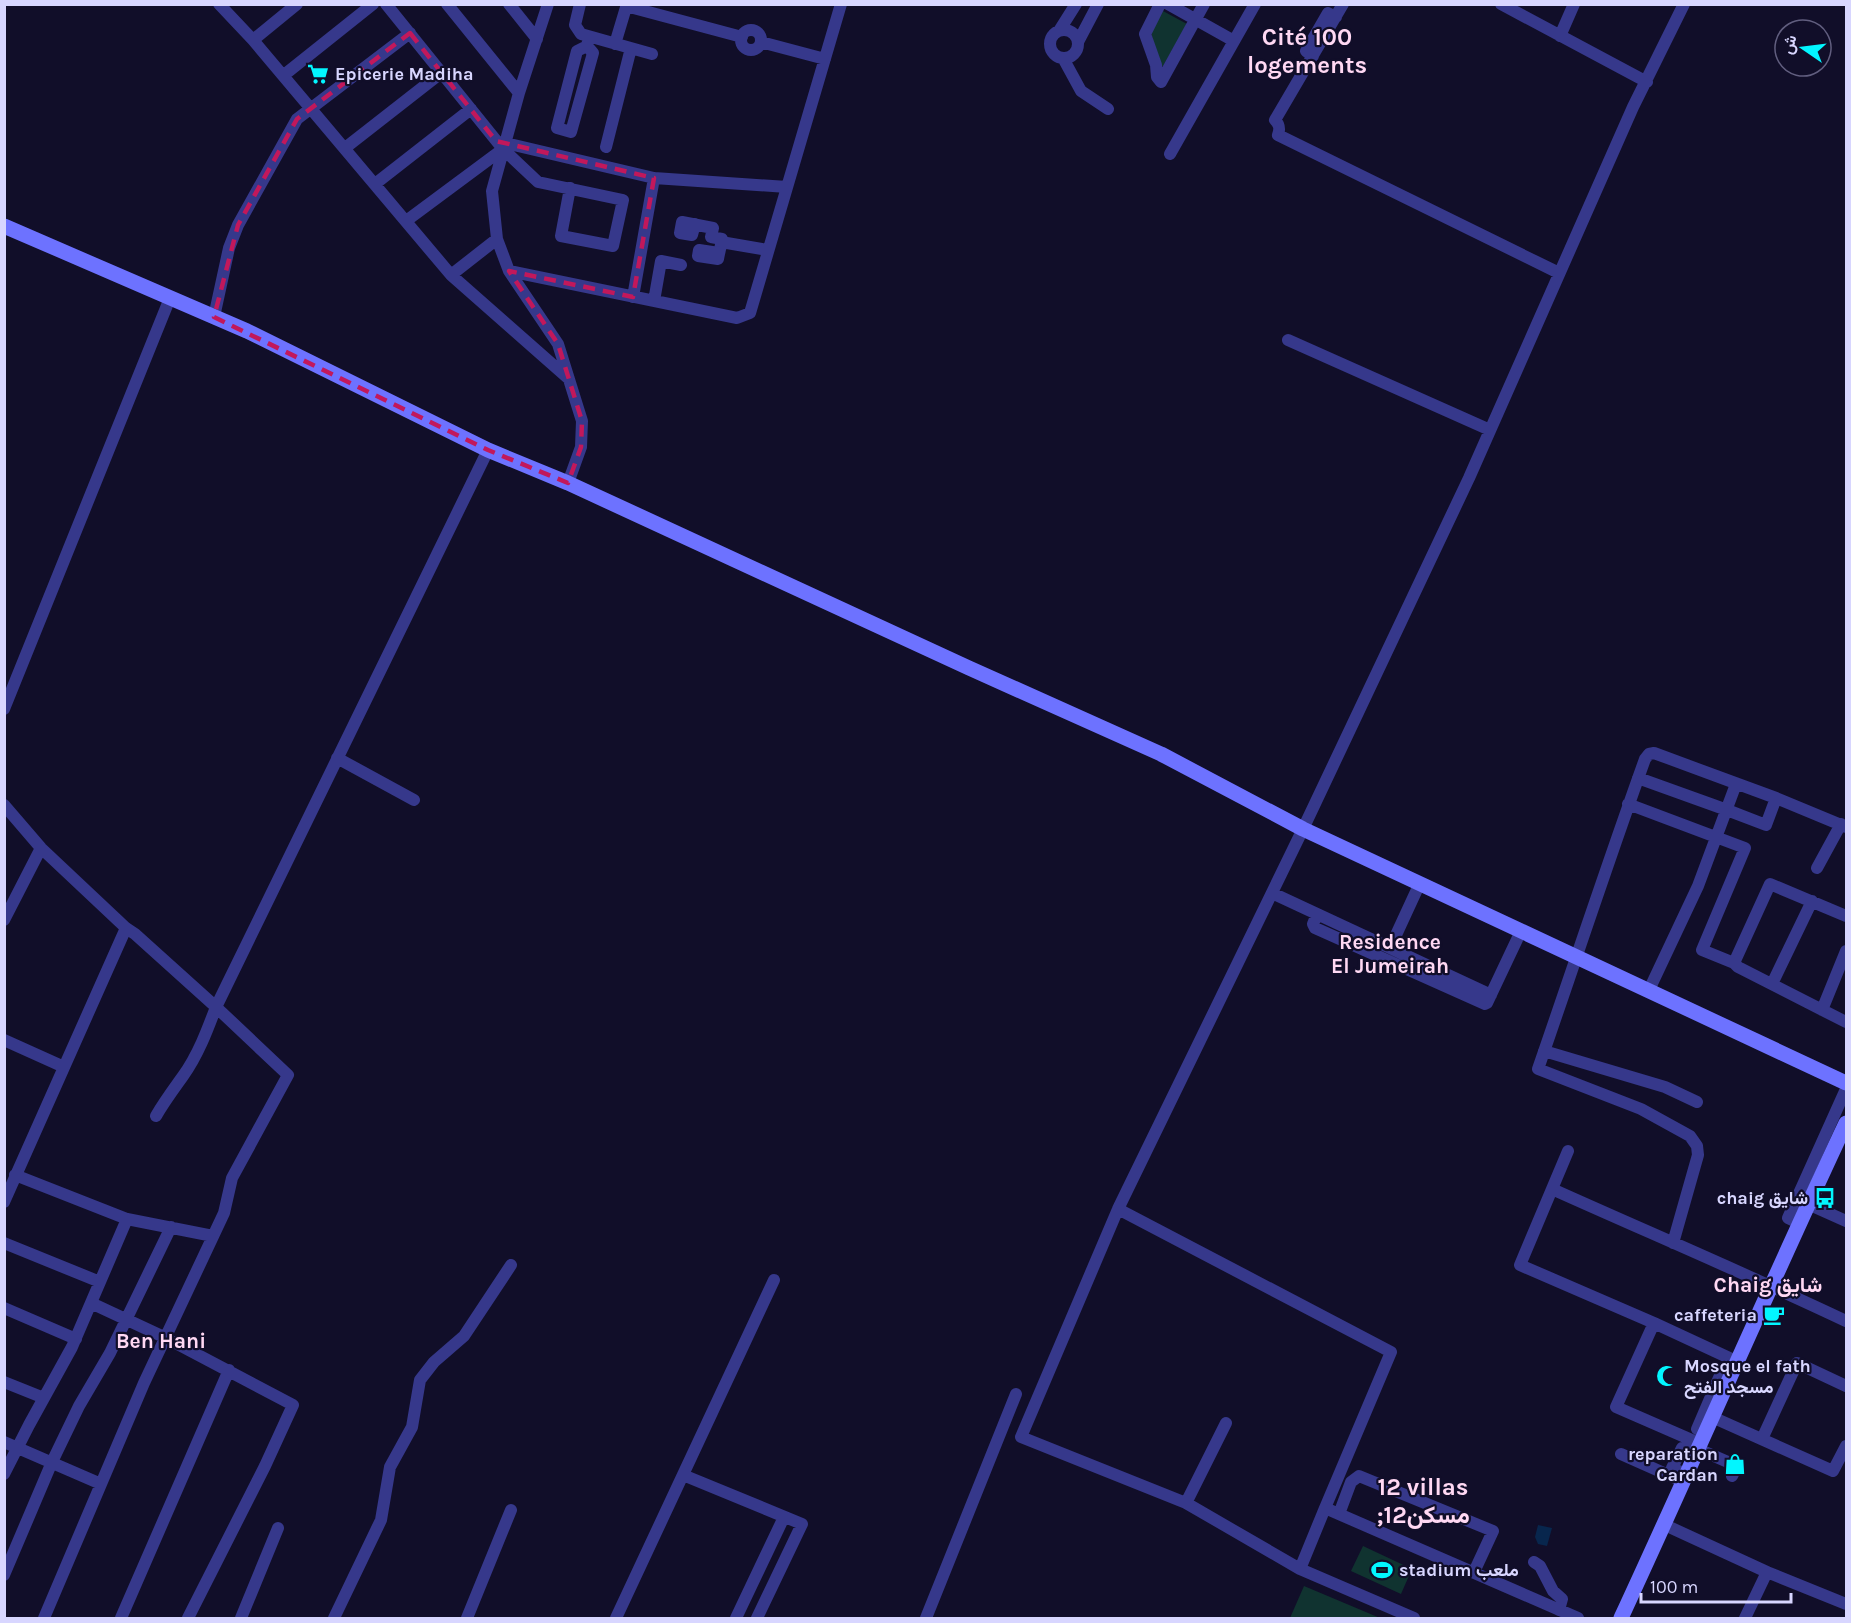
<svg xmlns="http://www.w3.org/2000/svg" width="1851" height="1623" viewBox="0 0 1851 1623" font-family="Karla,Vazirmatn,sans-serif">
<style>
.green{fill:#103330}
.water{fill:#08264d}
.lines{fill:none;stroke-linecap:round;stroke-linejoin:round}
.street{stroke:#36388b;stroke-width:12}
.secondary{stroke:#6d72ff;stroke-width:15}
.marked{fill:none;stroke:#c2185b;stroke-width:4.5;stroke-dasharray:12 8;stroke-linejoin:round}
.labels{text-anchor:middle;stroke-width:4.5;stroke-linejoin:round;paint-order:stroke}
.poi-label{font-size:18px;font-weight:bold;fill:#d8d6ff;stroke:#110e29;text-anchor:start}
.quarter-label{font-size:21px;font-weight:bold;fill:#ffd8f3;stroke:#110e29}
.district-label{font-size:24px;font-weight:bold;fill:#ffd8f3;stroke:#110e29}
</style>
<rect width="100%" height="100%" fill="#110e29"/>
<!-- green -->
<path class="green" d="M1163,11L1187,24L1163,66H1160L1151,33Z
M1363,1546L1412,1569L1401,1594L1351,1571Z
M1304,1586L1380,1618H1290Z"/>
<!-- water -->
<path class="water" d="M1538,1525L1552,1528L1547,1546L1538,1544L1535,1537Z"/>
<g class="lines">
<!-- street -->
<path class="street" d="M219,4L253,40L451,275L569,379
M386,4L503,149L538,182L623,200L613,246L561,236L570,188
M447,4L519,93
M509,4L537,39
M548,4L519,93L492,191L497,239L509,271L558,344L582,421L581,447L568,483
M580,4L575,25L581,34L652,54
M1160,4L1145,34L1156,65L1157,77L1161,82L1204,4
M1168,4L1234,41
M1343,4L1275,120C1280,125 1280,129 1278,135L1559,273
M1501,4L1647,82
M626,6L742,37
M741 40a10 10 0 1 1 20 0a10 10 0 1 1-20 0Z
M1050 44a14 14 0 1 1 28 0a14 14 0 1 1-28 0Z
M1059,31L1076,4
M1560,36L1574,4
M253,40L297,4
M761,42L825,59
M1078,42L1098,4
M615,44L627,4
M587,46L593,53L571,132L557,128L577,51L587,46L589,37
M1313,56L1306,51L1328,13L1336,17
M1063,58L1081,91L1108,109
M284,75L373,4
M505,143L654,178L787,187
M606,147L631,48
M345,148L441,73
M1170,154L1255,4
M375,184L471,109
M406,221L503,149
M695,224L692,235L680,233L682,222L713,228L711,237L722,239C721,246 719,253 718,259L698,256L699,250L719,253
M721,242L768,250
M509,271L737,318L750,313L841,4
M451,275L497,239
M633,297L654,178
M654,301L661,261L681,265
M214,317L229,248L238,225L297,119L410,33
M1288,340L1490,430
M4,709L170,298
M337,758L414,800
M1638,778L1727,810L1766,825L1776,798
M1628,804L1745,848L1702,950L1734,963
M4,805L41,848L126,928L135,934L216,1007L288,1075L232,1178L224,1213L144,1383L44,1618
M1817,868L1841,824
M1272,893L1491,995
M1317,914L1313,924L1315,928L1485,1004L1487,1003L1521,931
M1846,916L1770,884L1734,963L1738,967L1846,1022
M4,920L41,848
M1390,948L1420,883
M1772,984L1812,901
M1649,990L1698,886L1736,784
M1822,1010L1846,951
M4,1040L64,1067
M1544,1051L1665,1087L1697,1102
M156,1116C164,1102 173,1090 183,1076C198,1055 207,1031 216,1007L488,450
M1568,1151L1520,1265L1654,1323L1738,1362
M15,1175L127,1219L213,1236
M1552,1189C1650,1233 1749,1275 1846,1321
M4,1202L126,928
M1808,1204L1846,1221
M1118,1209L1391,1352L1325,1508
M1799,1223L1788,1218L1846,1089
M4,1243L100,1282
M1673,1243L1698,1155L1697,1146L1690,1136L1641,1109L1538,1069C1574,965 1608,862 1645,759L1649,754L1654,753L1776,798L1846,827
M91,1303L166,1338L293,1405L265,1466L188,1618
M4,1308L76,1339
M1654,1323L1616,1407L1701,1444
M4,1382L44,1398
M1712,1417L1833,1471L1846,1446
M1705,1433L1697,1429L1721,1373L1731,1377
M1762,1439L1797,1363L1846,1386
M4,1442L101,1484
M1698,1449L1737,1466L1732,1476
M1621,1454L1684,1482
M4,1474L29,1425L72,1347L127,1219
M1685,1474L1672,1468L1682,1448L1696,1454
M683,1475L802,1524L757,1618
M1186,1503L1226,1423
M1339,1514L1351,1482L1359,1476L1493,1531L1474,1572
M1665,1525L1767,1572L1846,1604
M1534,1562L1540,1566L1553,1591L1562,1599L1559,1610
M1300,1569L1414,1618
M4,1575L52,1462L79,1406L110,1353L171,1227
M121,1618L229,1370
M241,1618L278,1528
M334,1618L381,1520L390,1467L412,1427L420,1380L434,1362L464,1336L511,1265
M467,1618L511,1510
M616,1618L774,1280
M736,1618L784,1517
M926,1618L1016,1394
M1578,1618L1325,1508L1300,1569L1186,1503L1021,1437L1118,1209L1303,829L1407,609L1469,478L1633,107L1684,4
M1745,1618L1767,1572"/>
<!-- secondary -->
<path class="secondary" d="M4,226L247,331L488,450L568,483L969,668L1161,754L1303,829L1846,1083
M1621,1618C1697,1454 1769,1287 1846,1123"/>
</g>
<!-- marked area -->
<path class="marked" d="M410,33L496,141L654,178L633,297L509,271L558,344L582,421L581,447L568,483L488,450L214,317L238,225L297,119Z"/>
<!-- icons -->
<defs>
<symbol id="supermarket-bare" viewBox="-9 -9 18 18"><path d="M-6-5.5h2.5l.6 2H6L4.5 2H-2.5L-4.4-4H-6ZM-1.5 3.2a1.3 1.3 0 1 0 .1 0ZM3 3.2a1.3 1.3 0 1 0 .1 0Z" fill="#02f6ff" stroke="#110e29" stroke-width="2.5" paint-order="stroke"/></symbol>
<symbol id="bus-bare" viewBox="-9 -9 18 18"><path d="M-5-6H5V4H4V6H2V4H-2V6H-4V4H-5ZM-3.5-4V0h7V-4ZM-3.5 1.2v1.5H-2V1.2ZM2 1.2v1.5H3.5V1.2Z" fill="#02f6ff" stroke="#110e29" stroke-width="2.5" paint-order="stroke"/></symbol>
<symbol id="cafe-bare" viewBox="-9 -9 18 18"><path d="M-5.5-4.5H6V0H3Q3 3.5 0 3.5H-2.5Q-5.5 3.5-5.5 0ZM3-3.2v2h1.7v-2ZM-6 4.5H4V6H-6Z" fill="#02f6ff" stroke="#110e29" stroke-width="2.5" paint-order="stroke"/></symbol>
<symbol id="mosque-bare" viewBox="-9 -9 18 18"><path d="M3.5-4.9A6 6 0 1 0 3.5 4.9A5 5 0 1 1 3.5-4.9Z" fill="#02f6ff" stroke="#110e29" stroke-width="2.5" paint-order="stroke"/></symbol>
<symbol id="shop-bare" viewBox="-9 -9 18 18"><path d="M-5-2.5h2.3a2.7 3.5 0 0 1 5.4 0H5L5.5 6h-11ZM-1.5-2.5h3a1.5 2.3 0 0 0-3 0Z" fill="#02f6ff" stroke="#110e29" stroke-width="2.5" paint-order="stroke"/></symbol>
<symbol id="stadium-bare" viewBox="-9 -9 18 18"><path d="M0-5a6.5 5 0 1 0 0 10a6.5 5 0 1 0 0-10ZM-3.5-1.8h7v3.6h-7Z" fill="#02f6ff" stroke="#110e29" stroke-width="2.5" paint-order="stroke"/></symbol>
</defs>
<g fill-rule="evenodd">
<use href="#supermarket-bare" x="303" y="59" width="30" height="30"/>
<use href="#bus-bare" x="1810" y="1183" width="30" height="30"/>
<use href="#cafe-bare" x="1759" y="1300" width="30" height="30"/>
<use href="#mosque-bare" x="1652" y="1361" width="30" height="30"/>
<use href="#shop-bare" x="1720" y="1449" width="30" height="30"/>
<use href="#stadium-bare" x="1367" y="1555" width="30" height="30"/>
</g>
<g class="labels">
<!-- poi labels -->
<g class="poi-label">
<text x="335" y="80">Epicerie Madiha</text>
<text x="1808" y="1204" text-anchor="end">chaig شايق</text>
<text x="1757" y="1321" text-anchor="end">caffeteria</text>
<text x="1684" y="1372">Mosque el fath<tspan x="1684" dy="21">مسجد الفتح</tspan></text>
<text x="1718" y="1460" text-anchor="end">reparation<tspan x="1718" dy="21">Cardan</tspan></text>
<text x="1399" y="1576">stadium ملعب</text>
</g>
<!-- quarter labels -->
<g class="quarter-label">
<text x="1390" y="949">Residence<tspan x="1390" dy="24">El Jumeirah</tspan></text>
<text x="1768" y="1292">Chaig شايق</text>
<text x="161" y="1348">Ben Hani</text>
</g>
<!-- district labels -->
<g class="district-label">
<text x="1307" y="45">Cité 100<tspan x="1307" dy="28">logements</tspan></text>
<text x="1423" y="1495">12 villas<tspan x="1423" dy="28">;12مسكن</tspan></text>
</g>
</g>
<!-- border -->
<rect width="1851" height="1623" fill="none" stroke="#d8d6ff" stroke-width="12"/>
<!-- north arrow -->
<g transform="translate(1803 48) rotate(284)"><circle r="28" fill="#110e29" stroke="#615e7f" stroke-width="1.5"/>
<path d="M0-4.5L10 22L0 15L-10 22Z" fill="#02f6ff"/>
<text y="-9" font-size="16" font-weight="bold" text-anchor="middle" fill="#d8d6ff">ش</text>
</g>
<!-- scale -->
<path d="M1641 1593v9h150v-9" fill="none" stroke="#d8d6ff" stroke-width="3"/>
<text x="1650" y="1593" font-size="18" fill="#d8d6ff" stroke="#110e29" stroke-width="4.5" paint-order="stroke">100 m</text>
</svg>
